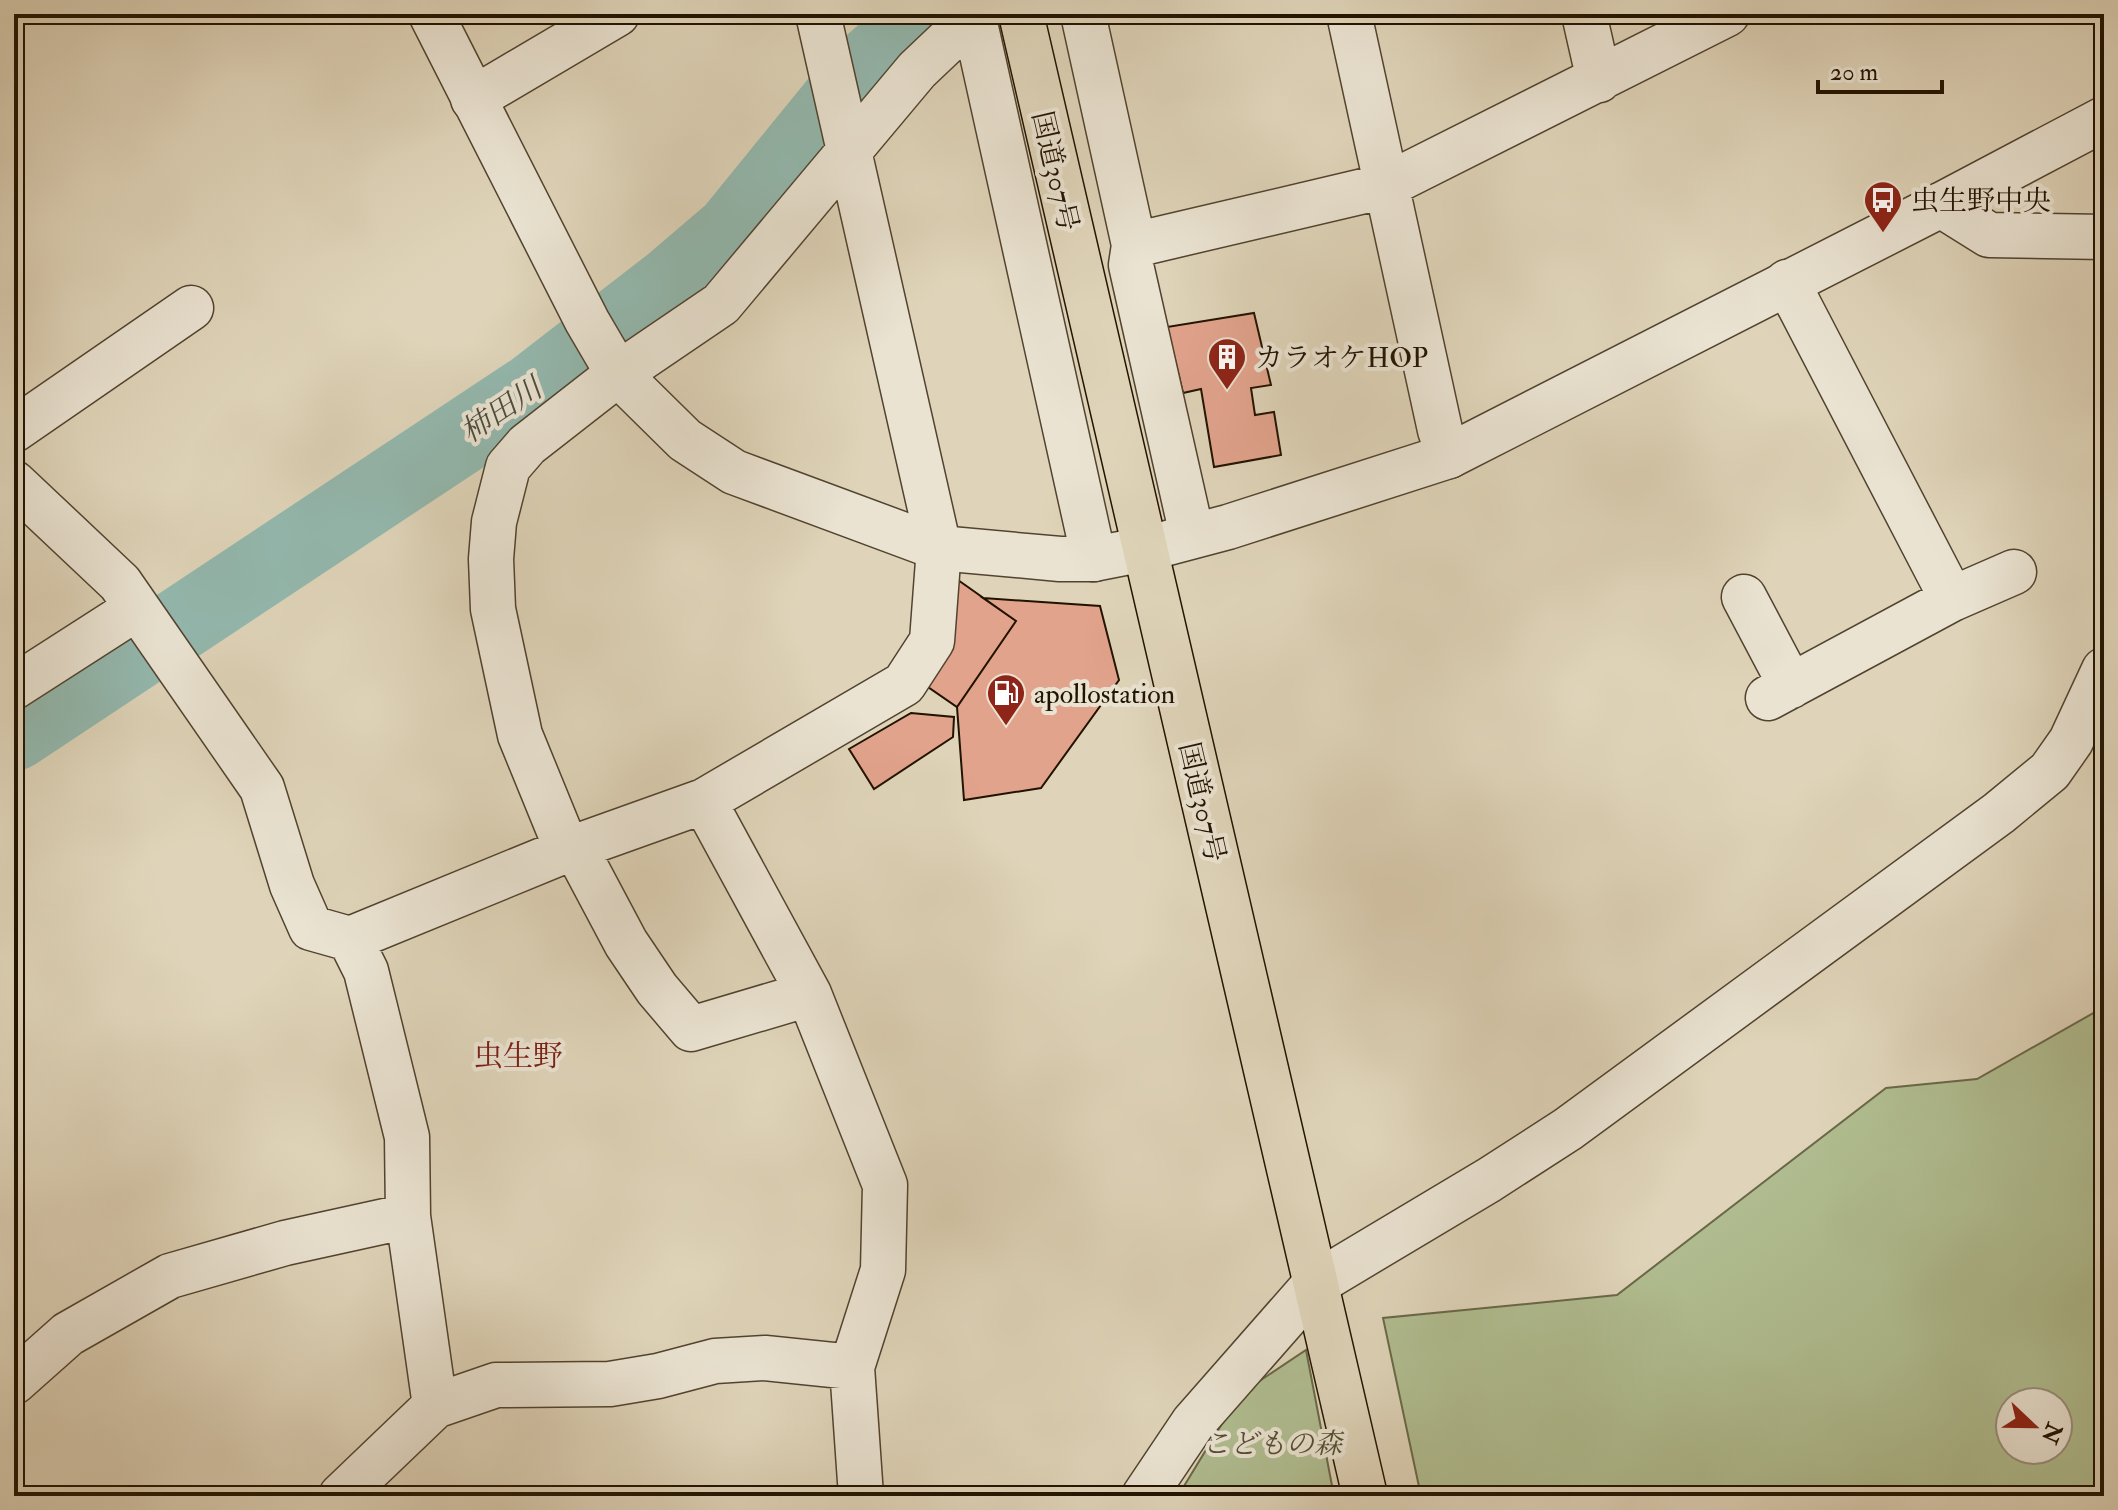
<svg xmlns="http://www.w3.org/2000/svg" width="2118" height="1510" viewBox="0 0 2118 1510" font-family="'IM FELL Double Pica','Noto Serif JP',serif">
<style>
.green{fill:#b0bd90;stroke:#696848;stroke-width:2;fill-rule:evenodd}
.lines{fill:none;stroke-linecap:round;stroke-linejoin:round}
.river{stroke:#93b8ae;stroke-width:74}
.building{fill:#e2a38d;stroke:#221301;stroke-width:2}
.minor-casing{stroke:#51432f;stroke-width:47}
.tertiary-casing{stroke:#51432f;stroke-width:47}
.trunk-casing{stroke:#221301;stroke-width:47}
.minor{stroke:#eae3d2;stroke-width:44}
.tertiary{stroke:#eae3d2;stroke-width:44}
.trunk{stroke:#dfd4b9;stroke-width:44}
.labels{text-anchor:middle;stroke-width:8;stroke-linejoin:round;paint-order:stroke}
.street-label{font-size:28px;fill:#221301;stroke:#eae3d2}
.poi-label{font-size:28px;fill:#221301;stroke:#eae3d2;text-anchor:start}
.park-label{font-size:28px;font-style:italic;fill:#544e33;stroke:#eae3d2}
.water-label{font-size:30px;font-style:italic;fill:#4a4d3e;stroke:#eae3d2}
.neighbourhood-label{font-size:30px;fill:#7a1f14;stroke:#eae3d2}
</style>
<rect width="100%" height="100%" fill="#dfd4b9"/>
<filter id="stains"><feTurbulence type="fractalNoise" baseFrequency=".0025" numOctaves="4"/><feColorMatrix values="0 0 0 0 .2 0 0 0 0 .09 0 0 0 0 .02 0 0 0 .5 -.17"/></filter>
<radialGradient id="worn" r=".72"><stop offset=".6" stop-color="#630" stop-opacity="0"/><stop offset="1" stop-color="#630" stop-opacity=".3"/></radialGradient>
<!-- green -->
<path class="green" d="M2104,1007V1496H1421L1383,1318L1617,1295L1886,1088L1977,1079ZM2010,1402H2058V1450H2010Z
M1306,1350L1334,1496H1178L1240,1394Z"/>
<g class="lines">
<!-- river -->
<path class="river" d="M14,734L533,390L670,284L732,231L863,70L927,14"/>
</g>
<!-- building -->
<path class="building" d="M1254,313L1271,385L1251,388L1255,415L1274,412L1281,455L1214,467L1201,389L1183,393L1167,327Z
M958,580L1016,621L957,707L928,687Z
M983,598L1100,606L1119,680L1041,788L964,800L957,707L1016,621Z
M911,713L954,717L953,737L874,789L849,749Z"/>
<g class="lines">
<defs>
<path id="minor" d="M973,14L1094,559
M1083,14L1134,245L1385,186L1727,14
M1349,14L1440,430L1449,456
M1584,14L1599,80
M473,99L617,14
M1941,205L1989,235L2104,237
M1134,245L1131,265L1192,535
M1787,282L1952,599
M14,430L191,308
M14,483L120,583L262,788L292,885L311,928L350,939L567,850L704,801L904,684L932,641L939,548L818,14
M1744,597L1791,686
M14,687L137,608
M1768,698L1952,599L2014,572
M704,801L809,994L885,1185L883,1270L852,1367L861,1496
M575,847L626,943L657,989L691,1029L809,994
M567,850L520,735L493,609L491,559L494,522L508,467L527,445L618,374L721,304L917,70L976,14
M14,1382L68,1334L170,1276L285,1243L408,1216
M435,1406L496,1385L610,1384L658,1376L715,1361L765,1358L852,1367
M341,1496L435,1406L408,1216L407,1137L366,971L350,939
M1144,1496L1193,1423L1315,1284L1489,1180L1568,1129L1999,813L2050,771L2071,741L2104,670"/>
<path id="tertiary" d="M431,14L587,321L618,374L685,440L734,472L939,548L1060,559H1094L1145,549L1228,527L1449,456L1941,205L2104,119"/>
<path id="trunk" d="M1021,14L1365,1496"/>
</defs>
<!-- minor casing -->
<use href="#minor" class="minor-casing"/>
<!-- tertiary casing -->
<use href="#tertiary" class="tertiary-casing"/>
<!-- trunk casing -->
<use href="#trunk" class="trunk-casing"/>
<!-- minor -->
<use href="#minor" class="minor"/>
<!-- tertiary -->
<use href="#tertiary" class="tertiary"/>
<!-- trunk -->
<use href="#trunk" class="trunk"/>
</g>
<!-- icons -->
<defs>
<symbol id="bus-pin" viewBox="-11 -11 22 30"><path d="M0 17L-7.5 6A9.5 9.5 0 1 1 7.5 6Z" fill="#8f2418" stroke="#eae3d2"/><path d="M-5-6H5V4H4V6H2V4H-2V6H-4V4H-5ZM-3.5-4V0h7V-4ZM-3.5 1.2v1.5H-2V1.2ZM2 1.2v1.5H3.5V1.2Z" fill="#fff"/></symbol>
<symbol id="building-pin" viewBox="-11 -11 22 30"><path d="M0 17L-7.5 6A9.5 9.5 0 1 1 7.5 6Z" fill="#8f2418" stroke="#eae3d2"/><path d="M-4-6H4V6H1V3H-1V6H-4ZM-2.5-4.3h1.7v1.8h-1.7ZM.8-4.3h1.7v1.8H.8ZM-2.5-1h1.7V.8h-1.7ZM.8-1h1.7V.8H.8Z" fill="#fff"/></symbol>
<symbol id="fuel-pin" viewBox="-11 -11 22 30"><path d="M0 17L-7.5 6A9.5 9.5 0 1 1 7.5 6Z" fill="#8f2418" stroke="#eae3d2"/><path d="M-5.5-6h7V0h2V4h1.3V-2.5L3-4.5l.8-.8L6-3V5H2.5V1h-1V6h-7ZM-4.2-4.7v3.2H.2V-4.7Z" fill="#fff"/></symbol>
</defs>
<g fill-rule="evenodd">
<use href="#bus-pin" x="1861" y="178" width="44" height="60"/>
<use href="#building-pin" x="1205" y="335" width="44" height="60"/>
<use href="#fuel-pin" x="984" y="671" width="44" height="60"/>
</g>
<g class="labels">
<!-- street labels -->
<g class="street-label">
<text transform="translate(1056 171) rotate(77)" y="10">国道307号</text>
<text transform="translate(1203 802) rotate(77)" y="10">国道307号</text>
</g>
<!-- poi labels -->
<g class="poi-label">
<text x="1911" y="210">虫生野中央</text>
<text x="1255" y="367">カラオケHOP</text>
<text x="1034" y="703">apollostation</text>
</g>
<!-- park labels -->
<g class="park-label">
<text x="1272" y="1453">こどもの森</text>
</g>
<!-- water labels -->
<g class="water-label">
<text transform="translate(501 410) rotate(-34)" y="10">柿田川</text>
</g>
<!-- neighbourhood labels -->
<g class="neighbourhood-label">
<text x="518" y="1066">虫生野</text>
</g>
</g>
<!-- margin -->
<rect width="2118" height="1510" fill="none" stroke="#dfd4b9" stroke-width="48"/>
<rect x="16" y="16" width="2086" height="1478" fill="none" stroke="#221301" stroke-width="4"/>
<rect x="24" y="24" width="2070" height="1462" fill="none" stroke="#221301" stroke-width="2"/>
<!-- north arrow -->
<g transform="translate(2034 1426) rotate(112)"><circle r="38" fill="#eae3d2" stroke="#9a907e" stroke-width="2"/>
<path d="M0-6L14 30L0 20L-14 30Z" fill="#8f2418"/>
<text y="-12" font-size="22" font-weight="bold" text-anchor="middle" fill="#221301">N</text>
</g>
<!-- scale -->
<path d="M1818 80v12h124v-12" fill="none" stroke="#221301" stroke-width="4"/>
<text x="1830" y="80" font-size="24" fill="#221301" stroke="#eae3d2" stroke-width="6" paint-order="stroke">20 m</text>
<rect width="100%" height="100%" filter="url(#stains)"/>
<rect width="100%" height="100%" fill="url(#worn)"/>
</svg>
